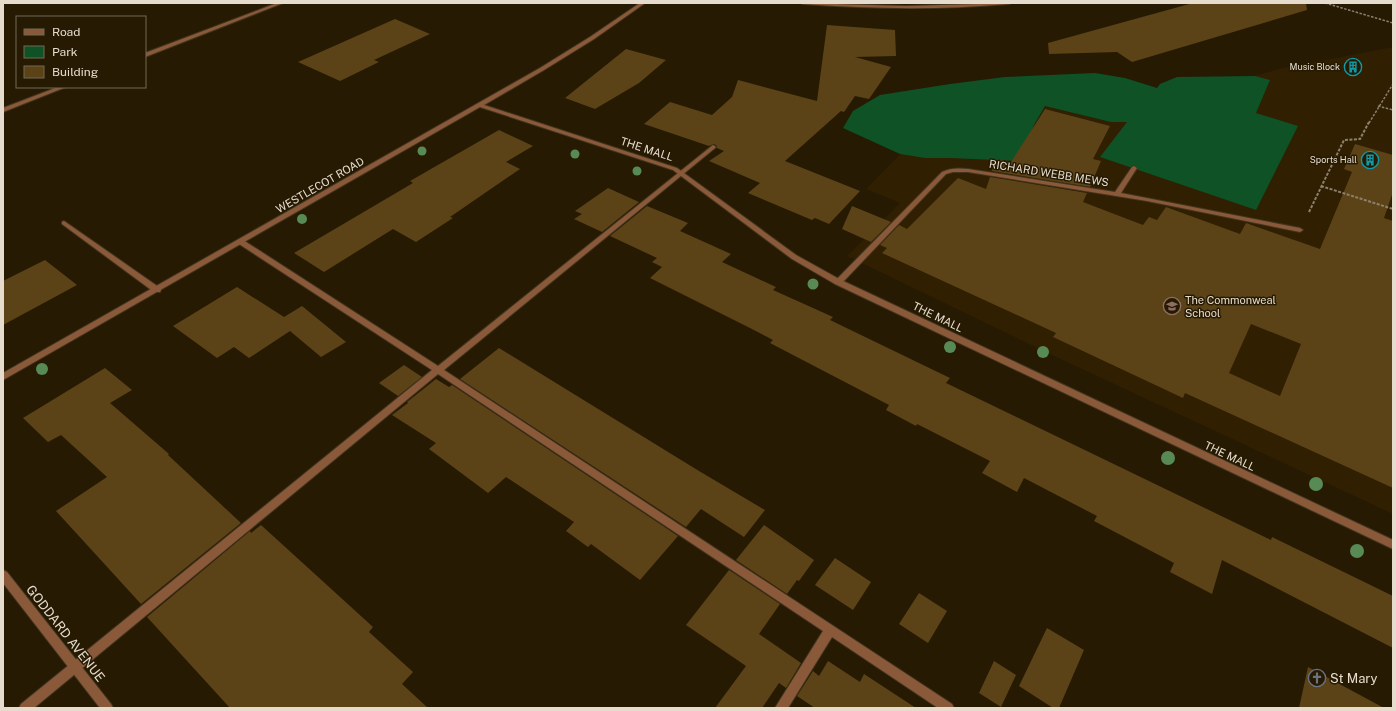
<svg xmlns="http://www.w3.org/2000/svg" width="1396" height="711" viewBox="0 0 1396 711" font-family="'Public Sans',sans-serif">
<style>
.built{fill:#301f01}
.green{fill:#0e5226}
.building{fill:#5b4317;fill-rule:evenodd}
.lines{fill:none;stroke-linecap:round;stroke-linejoin:round}
.service-casing{stroke:#42351f;stroke-width:2}
.minor-casing{stroke:#42351f;stroke-width:2}
.path-far1{stroke:#8c816e;stroke-width:1.5;stroke-dasharray:2.5 1.5;stroke-linecap:butt}
.path{stroke:#8c816e;stroke-width:2;stroke-dasharray:3 1.5;stroke-linecap:butt}
.service{fill:#895939;fill-rule:evenodd}
.minor{fill:#895939;fill-rule:evenodd}
.tree{fill:#588a56}
.labels{text-anchor:middle;stroke-width:3;stroke-linejoin:round;paint-order:stroke}
.far-poi-label{font-size:9px;fill:#e5dcce;stroke:#271a03;text-anchor:end}
.street-label{font-size:11px;fill:#e5dcce;stroke:#271a03}
.poi-label{font-size:11px;fill:#e5dcce;stroke:#271a03;text-anchor:start}
.near-street-label{font-size:13px;fill:#e5dcce;stroke:#271a03}
.near-poi-label{font-size:13px;fill:#e5dcce;stroke:#271a03;text-anchor:start}
</style>
<rect width="100%" height="100%" fill="#271a03"/>
<!-- built -->
<path class="built" d="M1393,47V514L1054,356L847,256L900,203L866,189L913,141L1031,133L1045,106L1157,88L1160,84L1177,77H1250L1283,68Z"/>
<!-- green -->
<path class="green" d="M1095,73L1125,78L1157,88L1160,84L1177,77L1255,76L1270,80L1256,113L1298,126L1256,210L1100,157L1127,122H1111L1045,106L1034,125L1019,161L951,158H925L900,154L843,128L853,111L880,95L950,84L1005,77Z"/>
<!-- building -->
<path class="building" d="M1193,3H1306L1307,10L1132,62L1117,52L1049,54L1048,43Z
M395,19L430,34L374,60L379,62L340,81L298,62Z
M827,25L895,30L896,56L855,57L891,67L869,99L855,96L844,112L841,111L785,161L860,191L829,224L815,218L812,220L748,193L760,183L709,161L724,151L717,148V146L714,144L709,146L644,124L670,102L712,115L732,97L738,80L817,101Z
M626,49L666,60L639,83L595,109L565,98Z
M1045,109L1110,126L1093,159L1101,161L1090,187L992,171L995,159L1011,162Z
M499,130L533,146L506,162L520,169L450,217L453,218L416,242L393,229L324,272L294,253L413,183L410,181Z
M1355,144L1393,155V192L1384,218L1393,221V488L1185,393L1183,398L1053,337L1056,333L882,253L887,248L880,245L899,225L907,229L958,178L986,189L990,177L1087,193L1083,202L1143,225L1149,217L1157,220L1166,207L1240,234L1246,223L1320,249L1352,172L1344,169ZM1251,324L1301,344L1280,396L1229,373Z
M608,188L639,202L602,232L574,219L582,214L575,211Z
M647,206L688,223L680,231L731,254L722,262L776,287L773,290L833,317L830,320L950,378L946,383L1271,540L1272,537L1393,596V648L1222,560L1212,594L1170,572L1174,563L1094,521L1097,516L1024,478L1017,492L982,473L990,461L917,424L916,426L886,410L889,405L770,343L773,340L748,327L650,278L662,267L652,262L657,258L610,236Z
M852,206L891,222L871,242L842,229Z
M45,260L77,285L3,325V281Z
M237,287L284,317L302,306L346,342L321,357L290,331L249,358L234,347L217,358L173,326Z
M499,348L699,471L765,510L744,537L701,509L686,527L460,379Z
M404,365L422,377L398,396L379,383Z
M105,368L132,390L110,403L169,454L168,455L241,523L141,604L56,511L107,477L61,435L48,442L23,418Z
M436,379L449,387L452,385L678,536L640,580L591,544L588,547L566,531L574,522L506,477L488,493L429,449L436,443L392,415L408,403L407,402Z
M261,525L373,627L369,632L413,672L402,684L428,708H230L147,617L250,531L251,533Z
M764,525L814,560L799,581L797,580L787,594L736,560Z
M835,558L871,582L853,610L815,585Z
M729,570L780,604L759,634L801,663L786,688L779,683L762,708H715L746,666L686,625Z
M919,593L947,611L928,643L899,624Z
M1047,628L1084,650L1059,708H1053L1019,686Z
M828,661L860,682L864,674L916,708H815L797,696L813,671L819,676Z
M994,661L1016,675L1001,707L979,693Z
M1308,667L1384,708H1299Z"/>
<g class="lines">
<defs>
<path id="service" d="M713,145L716,147L715,148L444,370L952,704L954,708H938L832,637L788,708H775L823,631L438,374L34,708H19L21,704L432,370L239,244L238,242L239,240H243L438,366Z
M1134,166L1137,168L1121,193L1300,228L1303,230L1300,232L1147,201L968,172H953L946,174L841,284H835L834,282L942,172C950,168 958,168 968,169L1115,192L1132,167Z
M64,221L160,288L161,290L160,292H154L62,224V222Z"/>
<path id="minor" d="M277,3H283L145,57V53Z
M640,3H645L594,39L544,70L484,105L677,168L796,255L841,280L1393,540V549L835,284L792,259L673,170L480,107L3,380V373L540,68L590,37Z
M801,3L906,6L1011,3L1009,4C940,10 872,9 803,4Z
M58,87H66L3,112V108Z
M3,570L7,572L111,704L113,708H100L3,583Z"/>
</defs>
<!-- service casing -->
<use href="#service" class="service-casing"/>
<!-- minor casing -->
<use href="#minor" class="minor-casing"/>
<!-- path-far1 -->
<path class="path-far1" d="M1325,3L1393,23
M1378,106L1393,110
M1369,123L1393,84"/>
<!-- path -->
<path class="path" d="M1321,186L1393,209
M1309,212L1344,140L1360,139L1369,122"/>
<!-- service -->
<use href="#service" class="service"/>
<!-- minor -->
<use href="#minor" class="minor"/>
</g>
<!-- trees -->
<g class="tree">
<circle cx="422" cy="151" r="4.5"/>
<circle cx="575" cy="154" r="4.5"/>
<circle cx="637" cy="171" r="4.5"/>
<circle cx="302" cy="219" r="5"/>
<circle cx="813" cy="284" r="5.5"/>
<circle cx="950" cy="347" r="6"/>
<circle cx="1043" cy="352" r="6"/>
<circle cx="42" cy="369" r="6"/>
<circle cx="1168" cy="458" r="7"/>
<circle cx="1316" cy="484" r="7"/>
<circle cx="1357" cy="551" r="7"/>
</g>
<!-- icons -->
<defs>
<symbol id="building-ring" viewBox="-11 -11 22 22"><circle r="9.5" fill="#271a03" stroke="#0f9aa8" stroke-width="1.5"/><path d="M-4-6H4V6H1V3H-1V6H-4ZM-2.5-4.3h1.7v1.8h-1.7ZM.8-4.3h1.7v1.8H.8ZM-2.5-1h1.7V.8h-1.7ZM.8-1h1.7V.8H.8Z" fill="#0f9aa8"/></symbol>
<symbol id="school-ring" viewBox="-11 -11 22 22"><circle r="9.5" fill="#271a03" stroke="#8d6e63" stroke-width="1.5"/><path d="M0-5L7-2L0 1L-7-2ZM-4 1L0 2.5L4 1V4Q0 6-4 4Z" fill="#8d6e63"/></symbol>
<symbol id="church-ring" viewBox="-11 -11 22 22"><circle r="9.5" fill="#271a03" stroke="#6b7280" stroke-width="1.5"/><path d="M-1.2-6h2.4v3.5h3.3v2.4h-3.3V6h-2.4V-.1h-3.3v-2.4h3.3Z" fill="#6b7280"/></symbol>
</defs>
<g fill-rule="evenodd">
<use href="#building-ring" x="1343" y="57" width="20" height="20"/>
<use href="#building-ring" x="1360" y="150" width="20" height="20"/>
<use href="#school-ring" x="1162" y="296" width="20" height="20"/>
<use href="#church-ring" x="1307" y="668" width="20" height="20"/>
</g>
<g class="labels">
<!-- far-poi labels -->
<g class="far-poi-label">
<text x="1340" y="70">Music Block</text>
<text x="1357" y="163">Sports Hall</text>
</g>
<!-- street labels -->
<g class="street-label">
<text transform="translate(647 149) rotate(18)" y="4">THE MALL</text>
<text transform="translate(1049 173) rotate(9)" y="4">RICHARD WEBB MEWS</text>
<text transform="translate(320 185) rotate(-30)" y="4">WESTLECOT ROAD</text>
<text transform="translate(938 317) rotate(26)" y="4">THE MALL</text>
<text transform="translate(1230 456) rotate(25)" y="4">THE MALL</text>
</g>
<!-- poi labels -->
<g class="poi-label">
<text x="1185" y="304">The Commonweal<tspan x="1185" dy="13">School</tspan></text>
</g>
<!-- near-street labels -->
<g class="near-street-label">
<text transform="translate(66 633) rotate(52)" y="5">GODDARD AVENUE</text>
</g>
<!-- near-poi labels -->
<g class="near-poi-label">
<text x="1330" y="683">St Mary</text>
</g>
</g>
<!-- border -->
<rect width="1396" height="711" fill="none" stroke="#e5dcce" stroke-width="8"/>
<!-- legend -->
<rect x="16" y="16" width="130" height="72" fill="#271a03" stroke="#736854"/>
<rect x="24" y="29" width="20" height="6" fill="#895939" stroke="#736854"/>
<text x="52" y="36" font-size="12" fill="#e5dcce">Road</text>
<rect x="24" y="46" width="20" height="12" fill="#0e5226" stroke="#736854"/>
<text x="52" y="56" font-size="12" fill="#e5dcce">Park</text>
<rect x="24" y="66" width="20" height="12" fill="#5b4317" stroke="#736854"/>
<text x="52" y="76" font-size="12" fill="#e5dcce">Building</text>
</svg>
